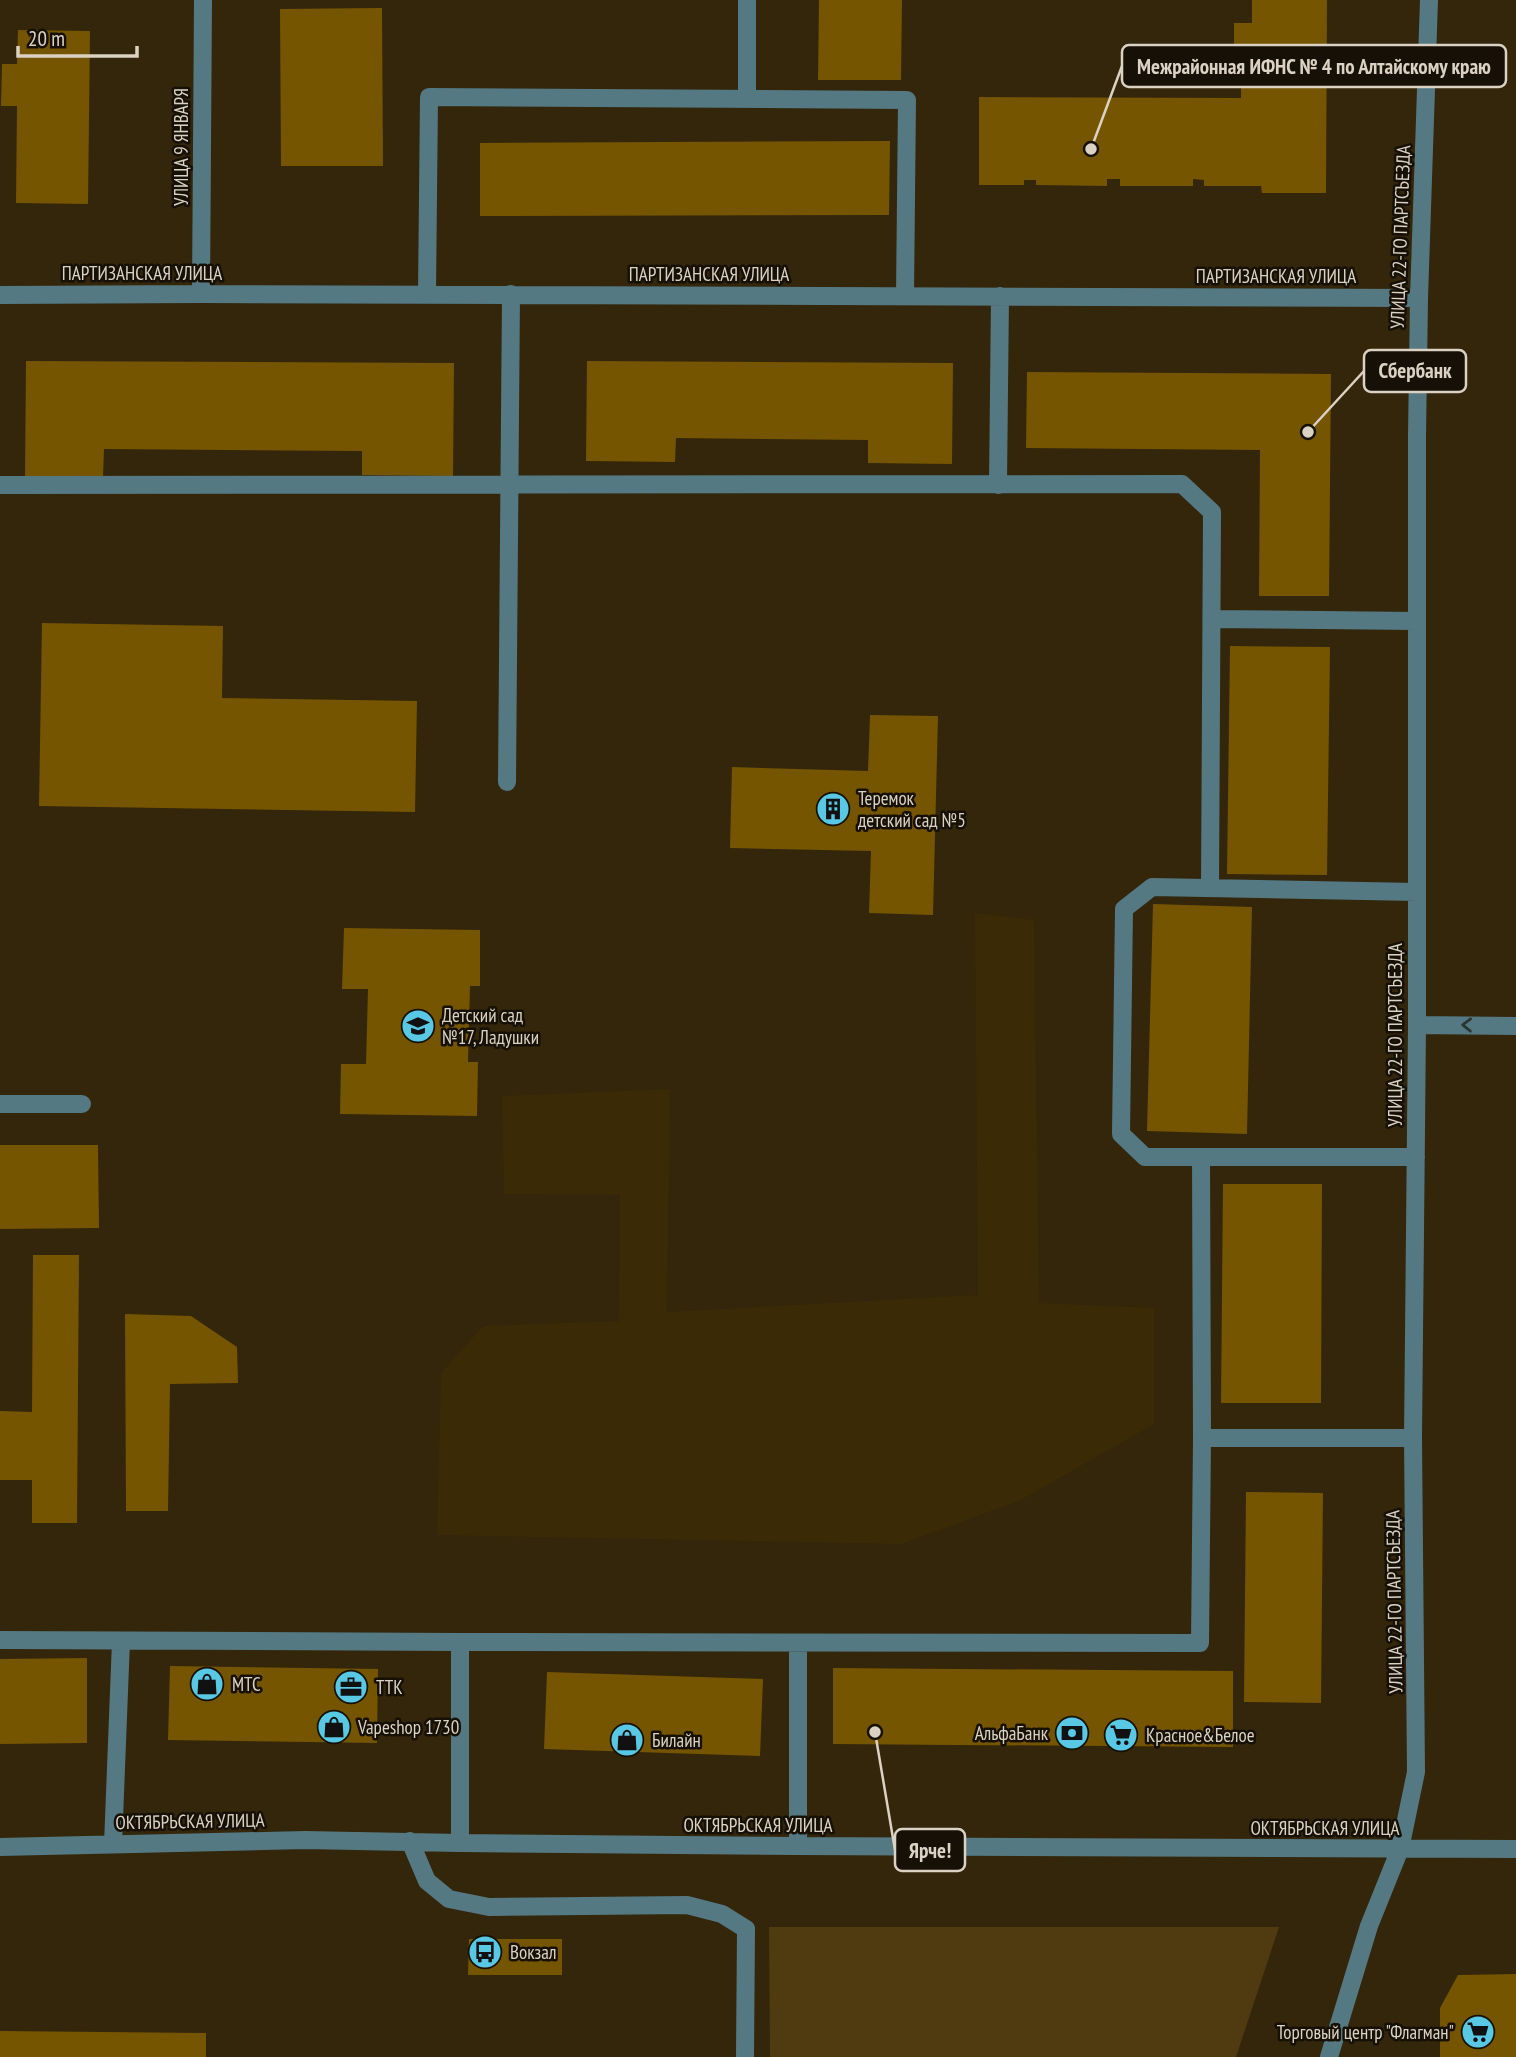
<svg xmlns="http://www.w3.org/2000/svg" width="1516" height="2057" viewBox="0 0 1516 2057" font-family="'PT Sans Narrow',sans-serif">
<style>
.built{fill:#3b2a06}
.green{fill:#503b10}
.building{fill:#765500}
.lines{fill:none;stroke-linecap:round;stroke-linejoin:round}
.minor{stroke:#547983;stroke-width:18}
.oneway{stroke:#2c3532}
.labels{text-anchor:middle;stroke-width:5;stroke-linejoin:round;paint-order:stroke}
.street-label{font-size:19px;fill:#dbd2c3;stroke:#161006}
.poi-label{font-size:19px;fill:#dbd2c3;stroke:#161006;text-anchor:start}
.leader{fill:none;stroke:#dbd2c3;stroke-width:2.5}
.callout-dot{fill:#dbd2c3;stroke:#161006;stroke-width:2.5}
.callout{fill:#161006;stroke:#dbd2c3;stroke-width:2.5}
.callout-label{font-size:21px;text-anchor:middle;font-weight:bold;fill:#dbd2c3}
</style>
<rect width="100%" height="100%" fill="#33260b"/>
<!-- built -->
<path class="built" d="M975,913L1034,920L1039,1303L1154,1308V1424L1019,1501L901,1544L437,1535L441,1373L483,1326L619,1321L620,1195L504,1194L502,1096L670,1089L667,1312L978,1295Z"/>
<!-- green -->
<path class="green" d="M769,1927H1279L1236,2057H770Z"/>
<!-- building -->
<path class="building" d="M819,0H902L901,80H818Z
M1252,0H1327L1326,193H1262L1261,186H1204V180L1193,179V186H1120V179H1107V186L1036,185V180H1024V185H979V97L1241,98V80H1234V23H1252Z
M382,8L383,166H281L280,9Z
M18,30L90,31L88,204L16,203L17,106H1L2,64H17Z
M890,141L889,215L480,216V143Z
M26,361L454,363L453,476L362,475V451L104,449L103,477H25Z
M587,361L953,363L952,464L868,463V440L676,438L675,462L586,461Z
M1027,372L1331,374L1329,596H1259L1260,450L1026,448Z
M42,623L223,626L222,698L417,701L415,812L39,806Z
M1230,646L1330,647L1327,875L1227,874Z
M870,715L938,716L933,915L869,913L871,851L730,848L732,767L868,771Z
M1153,904L1252,907L1247,1134L1147,1131Z
M344,928L480,930V986H470L468,1062H478L477,1116L340,1114L341,1064H366L368,989H342Z
M0,1145H98L99,1228L0,1229Z
M1223,1184H1322L1321,1403H1221Z
M33,1255H79L77,1523H32V1480H0V1411L32,1412Z
M125,1314L191,1316L237,1347L238,1383L170,1384L168,1511H126Z
M1246,1492L1323,1493L1321,1703L1244,1702Z
M87,1658V1743L0,1744V1659Z
M170,1666L378,1669L377,1743L168,1740Z
M833,1668L1233,1671V1747L833,1744Z
M547,1672L763,1679L760,1756L544,1749Z
M469,1939H562V1975H468Z
M1516,1974V2057H1440V2008L1458,1975Z
M0,2031L206,2033V2057H0Z"/>
<g class="lines">
<!-- minor -->
<path class="minor" d="M747,99V0
M201,294L203,0
M427,294L429,97L907,100L905,296
M0,295L201,294L1419,298
M0,485L1182,484L1212,512L1210,888
M998,485L1000,296
M1212,619L1417,621
M507,782L511,294
M1417,1025L1516,1026
M0,1104H82
M1201,1157L1202,1438
M1416,1157H1145L1121,1134L1124,909L1152,887L1417,892
M0,1640L460,1642
M798,1643V1846
M410,1841L427,1881L449,1899L489,1907L687,1905L722,1914L746,1929L745,2057
M460,1843V1642L1200,1643L1202,1438H1413
M113,1844L121,1641
M0,1847L305,1840L460,1843L798,1846L1516,1849
M1329,2057L1369,1926L1400,1849L1416,1772L1413,1438L1417,1025V436L1419,298L1429,0"/>
</g>
<!-- one-way arrows -->
<defs><path id="oneway-chevron" d="M-2-3.5L2.5 0L-2 3.5" fill="none" stroke-width="1.6" stroke-linecap="round" stroke-linejoin="round" transform="scale(1.75)"/></defs>
<use class="oneway" href="#oneway-chevron" transform="translate(1467 1025) rotate(-179)"/>
<!-- icons -->
<defs>
<symbol id="building-disc" viewBox="-11 -11 22 22"><circle r="9.5" fill="#58c8e4" stroke="#161006"/><path d="M-4-6H4V6H1V3H-1V6H-4ZM-2.5-4.3h1.7v1.8h-1.7ZM.8-4.3h1.7v1.8H.8ZM-2.5-1h1.7V.8h-1.7ZM.8-1h1.7V.8H.8Z" fill="#111"/></symbol>
<symbol id="school-disc" viewBox="-11 -11 22 22"><circle r="9.5" fill="#58c8e4" stroke="#161006"/><path d="M0-5L7-2L0 1L-7-2ZM-4 1L0 2.5L4 1V4Q0 6-4 4Z" fill="#111"/></symbol>
<symbol id="shop-disc" viewBox="-11 -11 22 22"><circle r="9.5" fill="#58c8e4" stroke="#161006"/><path d="M-5-2.5h2.3a2.7 3.5 0 0 1 5.4 0H5L5.5 6h-11ZM-1.5-2.5h3a1.5 2.3 0 0 0-3 0Z" fill="#111"/></symbol>
<symbol id="office-disc" viewBox="-11 -11 22 22"><circle r="9.5" fill="#58c8e4" stroke="#161006"/><path d="M-6-3h4V-5.5h4V-3h4V5H-6ZM-1-4.5V-3h2v-1.5ZM-6 0V1H6V0Z" fill="#111"/></symbol>
<symbol id="bank-disc" viewBox="-11 -11 22 22"><circle r="9.5" fill="#58c8e4" stroke="#161006"/><path d="M-6-4H6V4H-6ZM0-2.3a2.3 2.3 0 1 0 0 4.6a2.3 2.3 0 1 0 0-4.6Z" fill="#111"/></symbol>
<symbol id="supermarket-disc" viewBox="-11 -11 22 22"><circle r="9.5" fill="#58c8e4" stroke="#161006"/><path d="M-6-5.5h2.5l.6 2H6L4.5 2H-2.5L-4.4-4H-6ZM-1.5 3.2a1.3 1.3 0 1 0 .1 0ZM3 3.2a1.3 1.3 0 1 0 .1 0Z" fill="#111"/></symbol>
<symbol id="bus-disc" viewBox="-11 -11 22 22"><circle r="9.5" fill="#58c8e4" stroke="#161006"/><path d="M-5-6H5V4H4V6H2V4H-2V6H-4V4H-5ZM-3.5-4V0h7V-4ZM-3.5 1.2v1.5H-2V1.2ZM2 1.2v1.5H3.5V1.2Z" fill="#111"/></symbol>
</defs>
<g fill-rule="evenodd">
<use href="#building-disc" x="814" y="790" width="38" height="38"/>
<use href="#school-disc" x="399" y="1007" width="38" height="38"/>
<use href="#shop-disc" x="188" y="1665" width="38" height="38"/>
<use href="#office-disc" x="332" y="1668" width="38" height="38"/>
<use href="#shop-disc" x="315" y="1708" width="38" height="38"/>
<use href="#bank-disc" x="1053" y="1714" width="38" height="38"/>
<use href="#supermarket-disc" x="1102" y="1716" width="38" height="38"/>
<use href="#shop-disc" x="608" y="1721" width="38" height="38"/>
<use href="#bus-disc" x="466" y="1933" width="38" height="38"/>
<use href="#supermarket-disc" x="1459" y="2013" width="38" height="38"/>
</g>
<g class="labels">
<!-- street labels -->
<g class="street-label">
<text transform="translate(181 147) rotate(-90)" y="7">УЛИЦА 9 ЯНВАРЯ</text>
<text transform="translate(1400 237) rotate(-88)" y="7">УЛИЦА 22-ГО ПАРТСЪЕЗДА</text>
<text x="142" y="280">ПАРТИЗАНСКАЯ УЛИЦА</text>
<text x="709" y="281">ПАРТИЗАНСКАЯ УЛИЦА</text>
<text x="1276" y="283">ПАРТИЗАНСКАЯ УЛИЦА</text>
<text transform="translate(1395 1035) rotate(-90)" y="7">УЛИЦА 22-ГО ПАРТСЪЕЗДА</text>
<text transform="translate(1394 1602) rotate(-91)" y="7">УЛИЦА 22-ГО ПАРТСЪЕЗДА</text>
<text transform="translate(190 1821) rotate(-1)" y="7">ОКТЯБРЬСКАЯ УЛИЦА</text>
<text x="758" y="1832">ОКТЯБРЬСКАЯ УЛИЦА</text>
<text x="1325" y="1835">ОКТЯБРЬСКАЯ УЛИЦА</text>
</g>
<!-- poi labels -->
<g class="poi-label">
<text x="858" y="805">Теремок<tspan x="858" dy="22">детский сад №5</tspan></text>
<text x="442" y="1022">Детский сад<tspan x="442" dy="22">№17, Ладушки</tspan></text>
<text x="232" y="1691">МТС</text>
<text x="376" y="1694">ТТК</text>
<text x="358" y="1734">Vapeshop 1730</text>
<text x="1048" y="1740" text-anchor="end">АльфаБанк</text>
<text x="1146" y="1742">Красное&amp;Белое</text>
<text x="652" y="1747">Билайн</text>
<text x="510" y="1959">Вокзал</text>
<text x="1454" y="2039" text-anchor="end">Торговый центр "Флагман"</text>
</g>
</g>
<!-- callouts -->
<path class="leader" d="M1091 149L1122 66M1308 432L1364 371M875 1732L895 1850"/>
<g class="callout-dot">
<circle cx="1091" cy="149" r="7"/>
<circle cx="1308" cy="432" r="7"/>
<circle cx="875" cy="1732" r="7"/>
</g>
<g class="callout">
<rect x="1122" y="45" width="384" height="42" rx="7"/>
<rect x="1364" y="350" width="102" height="42" rx="7"/>
<rect x="895" y="1829" width="70" height="42" rx="7"/>
</g>
<g class="callout-label">
<text x="1314" y="74">Межрайонная ИФНС № 4 по Алтайскому краю</text>
<text x="1415" y="378">Сбербанк</text>
<text x="930" y="1858">Ярче!</text>
</g>
<!-- scale -->
<path d="M18 46v10h119v-10" fill="none" stroke="#dbd2c3" stroke-width="3.5"/>
<text x="28" y="46" font-size="21" fill="#dbd2c3" stroke="#161006" stroke-width="5" paint-order="stroke">20 m</text>
</svg>
